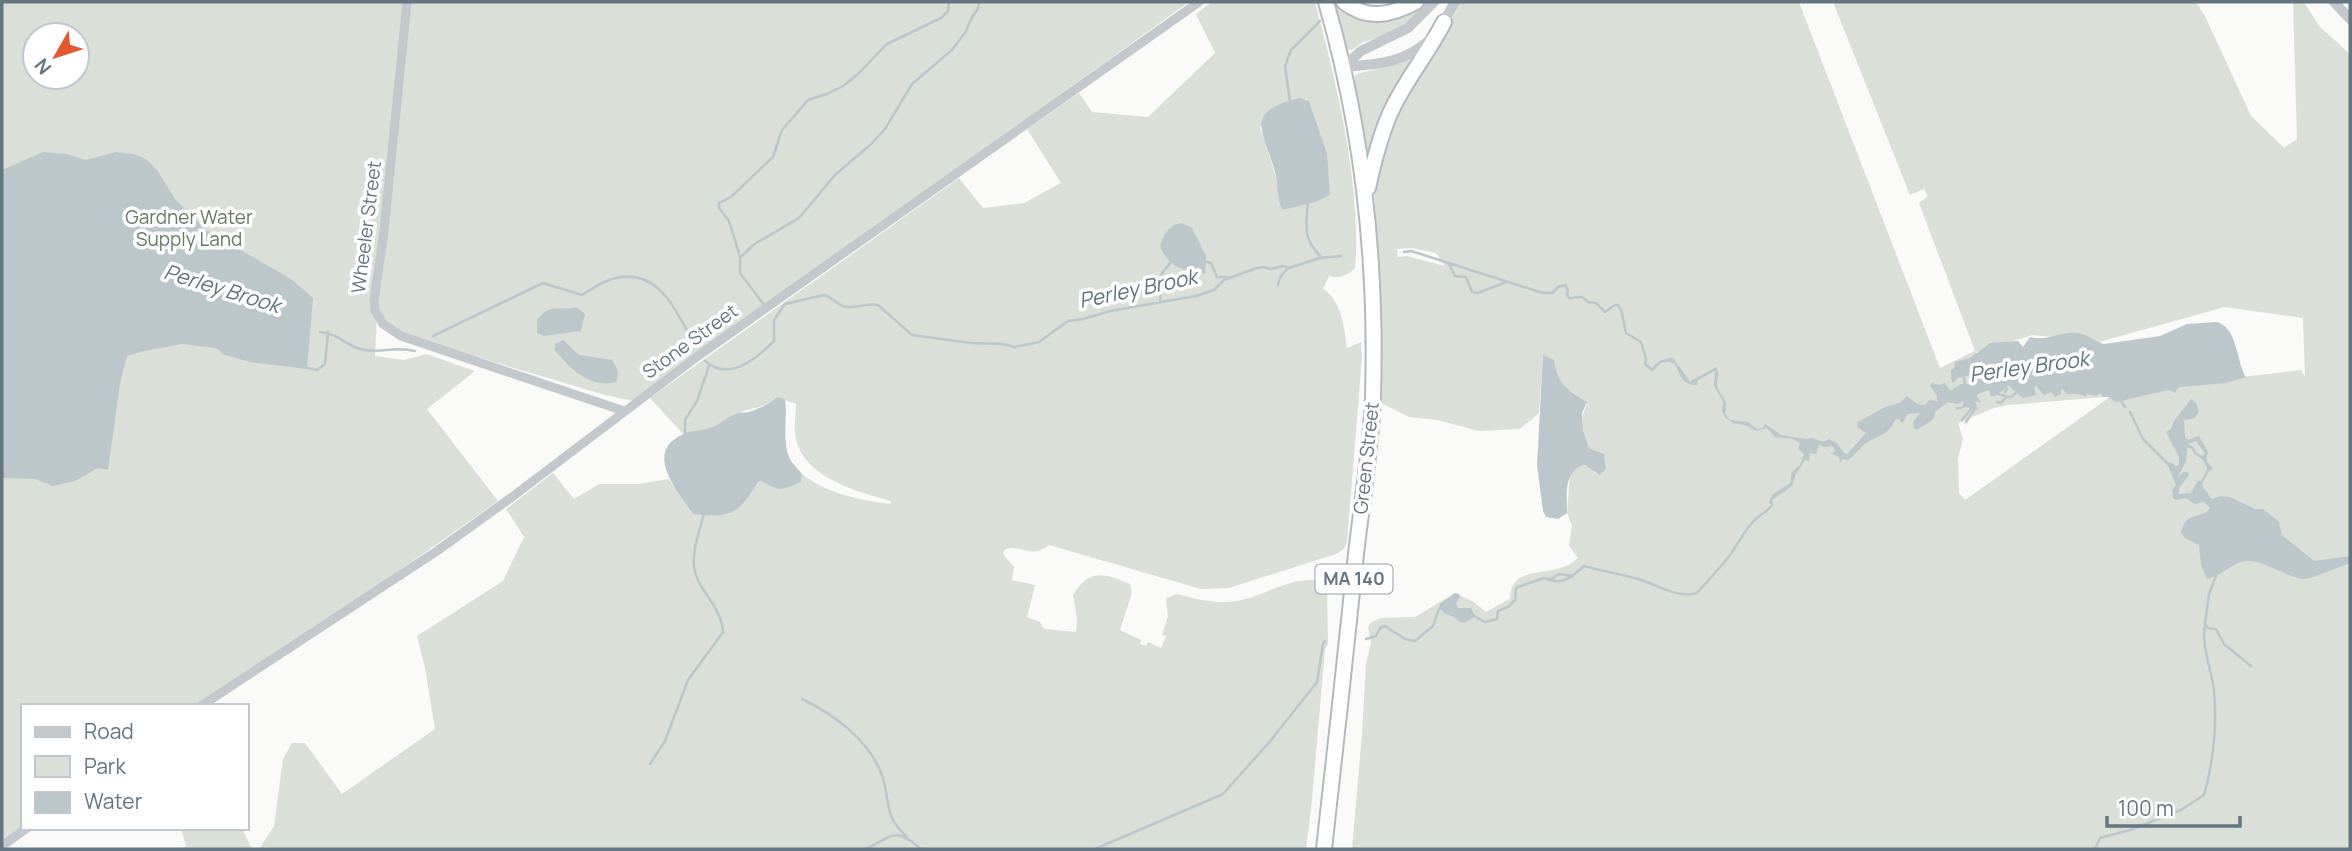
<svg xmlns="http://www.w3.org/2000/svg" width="2352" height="851" viewBox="0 0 2352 851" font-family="Manrope,sans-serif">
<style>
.green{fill:#dadfd7;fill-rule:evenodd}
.water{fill:#bbc7cb}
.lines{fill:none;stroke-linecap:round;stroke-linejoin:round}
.stream{stroke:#bbc7cb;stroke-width:2.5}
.trunk-casing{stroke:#b4b9bd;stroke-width:18}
.minor{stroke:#c3c8cc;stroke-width:9}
.tertiary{stroke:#c3c8cc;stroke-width:10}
.trunk{stroke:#fff;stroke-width:14}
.labels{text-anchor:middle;stroke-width:7;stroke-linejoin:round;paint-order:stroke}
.shield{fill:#fff;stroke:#939fa8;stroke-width:2}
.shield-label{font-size:18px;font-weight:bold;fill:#657683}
.park-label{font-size:19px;fill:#687a64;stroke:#fff}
.street-label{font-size:19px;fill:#657683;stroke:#fff}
.water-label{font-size:21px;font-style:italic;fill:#60757c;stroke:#fff}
</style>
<rect width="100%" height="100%" fill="#fafaf8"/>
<!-- green -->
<path class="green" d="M2,2H1189L633,401L605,395L400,334L377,314L375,356L404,360L426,354L475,371L427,409L498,501L207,706H23V828L2,845ZM35,35H77V77H35Z
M1212,2H1315C1336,82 1362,185 1355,268C1347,276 1340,279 1329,276L1323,289C1342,301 1344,327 1347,348L1361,342L1362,357L1347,542L1344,549L1336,554L1229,588L1201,589L1049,545C1030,560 1023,544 1005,549L1003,554L1014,567L1012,580L1035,585L1027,617L1040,622L1043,628C1054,631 1064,630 1076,632L1077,620L1073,595C1089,568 1104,573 1130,584L1132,593L1120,630L1141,640L1140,644L1146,646L1148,642L1161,648L1166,636L1162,635L1168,617L1166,598L1177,594C1192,598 1211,603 1226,602C1262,601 1284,575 1324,581L1327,587L1328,644L1325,649L1312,800L1306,849H259L274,826L283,759L292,743H305L342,794L435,729L425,668L417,636L503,581L524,537L506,509L553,473L574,499L599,484H638L669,479L693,514C731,517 739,513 759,481L768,483L801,482L802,474C827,494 860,500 890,504L891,501C856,491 799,477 795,432C794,423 796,413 796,404L777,397C761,410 751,407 736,414C727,418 720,425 711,428C702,431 692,432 683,434L650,398L959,178L983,208L1024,203L1061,183L1027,129L1079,93L1092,112L1148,117L1215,53L1196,14ZM1306,99L1309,101L1327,153L1282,210L1275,174L1260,127Z
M1460,2H1799L1940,368L1975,351L1919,203L1928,196L1924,189L1910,195L1833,2H2196L2205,16L2251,116L2284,148L2297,139L2293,2H2304L2319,26L2350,54V849H1352L1362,734L1366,664L1371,642L1368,628L1370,623L1381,618L1415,617L1455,593L1474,602L1486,612L1510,599C1511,561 1555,581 1578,558L1569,546L1572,525L1567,513L1570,474C1579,466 1587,461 1595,473L1606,468L1604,454L1589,448C1584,433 1578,419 1587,405C1583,398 1580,399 1574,395C1561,387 1556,375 1554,361L1543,356L1539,413L1520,429L1479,431L1437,420L1409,417L1381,403L1382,308L1374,193L1376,179L1392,115L1442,39ZM1411,248L1436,253L1445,266L1407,256L1398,257L1397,249ZM2225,307L2303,318L2305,377L2301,370L2117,392L1965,500L1959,493L1958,458L1963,439L1958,423L1994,408L2009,405L2105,397L2098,373L1976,388L1967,399L1958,402L1978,373L1976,352L2033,335L2099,342Z
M1423,4L1425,7L1412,20L1384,36L1363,42L1352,50L1347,49L1337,8L1340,6L1408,11Z
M1417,54L1384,111L1370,149H1367L1354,77L1357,74L1401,63Z
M181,828H242L252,849H181L186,846Z"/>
<!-- water -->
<path class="water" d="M1300,98L1309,101L1327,153L1330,195L1315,202L1282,210C1277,198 1278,184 1275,172C1263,129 1243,112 1300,98Z
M43,152L66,154L86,160L116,152L133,154L146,159L157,170L175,199L206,230L291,279L313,298L307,369L250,362L222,354L218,349L208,347L182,344L144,351L127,356L120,383L108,470L98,468L75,481L53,486L35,479L2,478V170Z
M1182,223L1192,228L1206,256L1205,274C1182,268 1172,271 1160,247C1164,234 1168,225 1182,223Z
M576,307L585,314L581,331L544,336L537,333V320C551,302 558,312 576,307Z
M2217,322C2238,328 2236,362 2246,377L2226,383L2179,387L2175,393L2169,390L2116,402L2108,397H2103L2100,393L2096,396L2087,394L2085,397L2080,394H2067L2063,389L2061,390V394L2055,397L2051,392L2044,395L2036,386L2034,387L2036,395L2023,398L2009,386L1995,396H1990V392L1988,390L1976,395L1981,403L1975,401L1978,410L1966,407L1956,410V407H1962L1964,401L1957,404L1948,402L1935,412L1934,419L1917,430L1914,428L1913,422L1920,413L1908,414L1902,424L1899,419H1896C1886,438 1879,434 1865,444C1859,449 1855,455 1848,460L1843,459L1840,463L1839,457L1830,453L1835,452L1833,446L1825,447L1819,445L1816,454L1810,453L1809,461L1805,460L1796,474L1792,486L1772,500L1773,506L1766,513L1760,515L1771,505L1769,502L1772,495L1790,483L1792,472L1800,465L1804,454L1798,449L1800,443L1793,439L1775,437L1767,428L1755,431L1748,426L1733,423L1725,417L1722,411L1723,401L1714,386L1715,371L1698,380L1697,385C1683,386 1680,375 1675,364L1666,361L1674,359L1689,382L1716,367C1721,375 1717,376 1717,385C1719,397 1729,396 1725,414L1730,420L1748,422L1757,429L1763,428L1765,424L1781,435L1806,439L1812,438L1824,442L1829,439L1837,443L1844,453L1847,454L1866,433L1857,427L1858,422L1885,407L1900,403L1907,396L1917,404L1925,405L1929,400L1937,401V396L1930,386L1932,383L1939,385L1945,383L1950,391L1961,384H1969L1971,379L1968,376L1958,378L1953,383L1951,378V370L1954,368L1955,362L1970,358L1990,343L2018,341L2023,347L2030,337C2046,342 2061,331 2077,333C2087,334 2094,341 2104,344L2160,336L2187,324Z
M563,340L579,355L612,360C617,368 620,373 616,382C591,389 569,368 555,350V344Z
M1543,355L1554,360C1557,384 1568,391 1587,402L1582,413L1583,430L1589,448L1604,454L1606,468L1600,475L1585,465C1563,470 1567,495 1567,513L1558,519L1546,517L1543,511L1537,465Z
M777,397L785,399C788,418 781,444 791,461C794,465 799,470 802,474L801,482C794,485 783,491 776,488C770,487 766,482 759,481C738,514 733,518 693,514C678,492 642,451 684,434C692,430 702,431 710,428C720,425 728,416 738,413C742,412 746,413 749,412C759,409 769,404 777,397Z
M2191,399L2196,403L2199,411L2195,418L2184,420L2185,437L2188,440L2199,436L2208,452L2206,460L2213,469L2208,471L2202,457L2205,453L2196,441L2188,444L2186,461L2178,477L2184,472H2188L2189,475L2179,488V494L2191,493L2198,480L2201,482L2204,489L2212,499L2221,496L2230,497L2255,509H2263L2279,522L2282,535L2314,561L2350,556V563C2342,566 2311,579 2304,579C2288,578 2265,560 2246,561C2233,562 2223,575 2207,579L2201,565L2199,545L2185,538L2181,532C2185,516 2194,517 2207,512L2210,508L2204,502L2195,504L2186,498L2176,500L2173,498L2172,490L2176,485L2167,463L2169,462L2177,466L2179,464V457L2166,432L2171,429L2174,421Z
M1455,593L1459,594L1460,597L1456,603L1458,608H1471L1475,616C1458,631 1460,616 1445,614L1439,607L1440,604Z"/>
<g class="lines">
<!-- stream -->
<path class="stream" d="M1290,102L1285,66L1291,50L1320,21
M1308,201C1306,227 1302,238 1322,258
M1404,252L1411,251L1543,293H1552L1558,287L1565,285L1568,290L1567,295L1569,298L1582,297L1588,302L1596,303L1605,312L1615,305H1618L1621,310L1626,333L1641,342L1646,359L1645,364L1652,370L1660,362L1672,359
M740,257L729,221L719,208V203L731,197L773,157L782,130L808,100L827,94L843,86L857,75L887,44L941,18L948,11L949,2
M1202,261L1211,263L1217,277H1228
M1449,264L1455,276L1466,277L1472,292L1478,293L1506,282
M1278,285L1280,277L1288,268
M1160,302L1162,273L1172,261
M764,305L740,273V258L753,245L799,218L835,175L870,145L885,129L912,84L953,49L966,31L972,17L978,9L979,2
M320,332C336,333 345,344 360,349C381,355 392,345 415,351
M433,336L543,283L582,295C592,289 604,280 616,278C661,268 676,313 695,345
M705,361C729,382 756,359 774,341V320L785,304L824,295C832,297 836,304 843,306C855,310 866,302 878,305L912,335L971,343L1002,344L1015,347L1039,342L1068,321L1083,319L1110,311L1196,296L1214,290L1224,280L1254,269L1263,267L1271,269L1283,266L1289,268L1320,258L1341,256
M304,367L317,370L325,364L328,332
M1678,367L1688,381
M1964,378L1965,385
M2005,392L2007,389
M1998,394L2005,396
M2121,401L2125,407
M1997,402L2001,403L2006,397H2011L2016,393
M2130,412L2143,439L2169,465
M1962,420L1971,409
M1966,422L1974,410
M685,434V420L697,401L709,366
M2186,445L2193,448L2195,453L2206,460
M2200,485L2209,469
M2216,576L2209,594L2205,624L2208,628L2216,629L2224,644L2251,666
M1548,579H1552L1559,574L1573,576
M1474,616L1485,622L1497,619L1498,611L1508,607L1515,600L1516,589L1518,587L1544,578C1561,586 1571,578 1584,566C1602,571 1621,574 1638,579C1656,584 1678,599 1697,593C1707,582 1717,571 1727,559C1740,543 1745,526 1762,514
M1366,639L1376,636L1380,628L1385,626L1405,639L1415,641L1433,626L1439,609L1442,608
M802,699C833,714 868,739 881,773C892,801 881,813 907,837
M650,764L665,741L688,680L723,632C721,605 697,590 694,567C692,550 700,530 704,513
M865,849C893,837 894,825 921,849
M1095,849L1223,794L1272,739L1317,682L1323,644L1325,641
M2095,849L2100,838L2130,830L2181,810L2204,795C2214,760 2217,726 2214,690C2211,668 2201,646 2205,624"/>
<defs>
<path id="trunk" d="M1344,2C1368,21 1391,15 1416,2
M1368,188C1374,160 1381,131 1394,105C1409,76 1429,51 1444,22
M1324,849C1335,751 1346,652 1356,554C1362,501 1371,449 1373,396C1377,263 1363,130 1326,2"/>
</defs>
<!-- trunk casing -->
<use href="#trunk" class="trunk-casing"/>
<!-- minor -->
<path class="minor" d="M407,2L384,231L374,301L375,310L383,324L401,336L624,411
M201,706L437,551L512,497L698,356L1199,2
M2,846L27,828"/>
<!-- tertiary -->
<path class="tertiary" d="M2334,2L2350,19
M1441,26L1455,2
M1343,67C1379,64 1402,64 1431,39
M1343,67L1361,51L1408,28L1434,2"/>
<!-- trunk -->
<use href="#trunk" class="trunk"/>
</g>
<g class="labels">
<!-- shield labels -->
<rect class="shield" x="1315.5" y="564.5" width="77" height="29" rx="5"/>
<g class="shield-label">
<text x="1354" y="585">MA 140</text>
</g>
<!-- park labels -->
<g class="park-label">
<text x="189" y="224">Gardner Water<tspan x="189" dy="22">Supply Land</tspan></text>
</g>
<!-- street labels -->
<g class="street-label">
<text transform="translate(366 227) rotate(-83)" y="7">Wheeler Street</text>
<text transform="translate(690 341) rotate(-36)" y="7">Stone Street</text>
<text transform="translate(1366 458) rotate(-84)" y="7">Green Street</text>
</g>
<!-- water labels -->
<g class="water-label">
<text transform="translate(222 289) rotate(17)" y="7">Perley Brook</text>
<text transform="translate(1138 289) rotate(-12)" y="7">Perley Brook</text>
<text transform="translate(2029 367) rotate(-8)" y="7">Perley Brook</text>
</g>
</g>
<!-- border -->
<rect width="2352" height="851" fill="none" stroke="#657683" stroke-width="7"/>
<!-- legend -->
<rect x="21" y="704" width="228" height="126" fill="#ffffff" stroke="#c1c8cd" stroke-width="2"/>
<rect x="35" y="727" width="35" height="10" fill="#c3c8cc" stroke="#c1c8cd" stroke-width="2"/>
<text x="84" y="739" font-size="21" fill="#657683">Road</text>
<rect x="35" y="756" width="35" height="21" fill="#dadfd7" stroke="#c1c8cd" stroke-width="2"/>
<text x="84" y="774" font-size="21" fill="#657683">Park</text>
<rect x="35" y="792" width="35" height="21" fill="#bbc7cb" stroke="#c1c8cd" stroke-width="2"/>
<text x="84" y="809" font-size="21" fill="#657683">Water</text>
<!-- north arrow -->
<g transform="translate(56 56) rotate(231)"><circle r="33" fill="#ffffff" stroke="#c1c8cd" stroke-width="2"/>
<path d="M0-5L12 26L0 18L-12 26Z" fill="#e4572e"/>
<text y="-10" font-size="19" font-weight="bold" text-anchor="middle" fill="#657683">N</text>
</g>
<!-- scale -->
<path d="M2107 816v10h133v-10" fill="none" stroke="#657683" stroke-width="3.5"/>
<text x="2118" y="816" font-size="21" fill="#657683" stroke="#ffffff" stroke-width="5" paint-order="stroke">100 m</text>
</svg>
